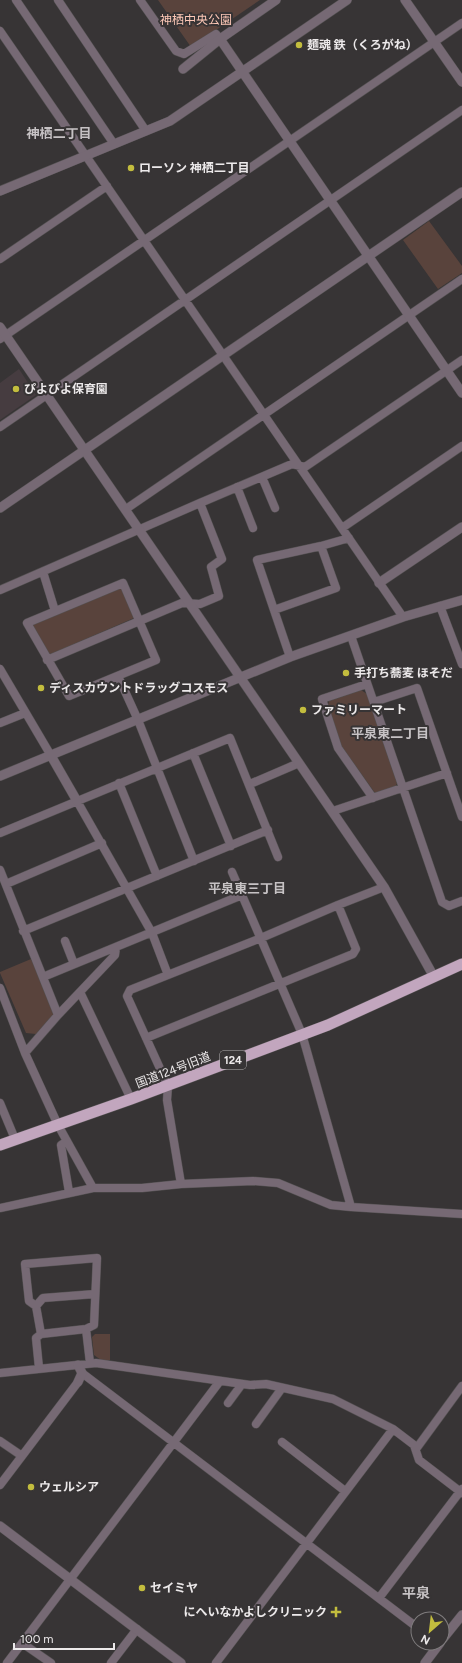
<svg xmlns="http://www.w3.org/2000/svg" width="462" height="1663" viewBox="0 0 462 1663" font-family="Figtree,'Noto Sans JP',sans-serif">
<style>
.built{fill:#463c40}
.green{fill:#59433c}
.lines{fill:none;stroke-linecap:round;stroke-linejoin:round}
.minor-casing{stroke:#545152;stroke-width:9}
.tertiary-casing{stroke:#545152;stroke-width:10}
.trunk-casing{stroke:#545152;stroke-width:12}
.minor{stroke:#766974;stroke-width:8}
.tertiary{stroke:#766974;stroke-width:9}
.trunk{stroke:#c2a6be;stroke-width:11}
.poi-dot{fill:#c3bd3e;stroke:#373435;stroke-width:1.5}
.labels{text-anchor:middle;stroke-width:4;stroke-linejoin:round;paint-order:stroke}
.shield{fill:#373435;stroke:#b6b3b4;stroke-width:1}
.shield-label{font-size:11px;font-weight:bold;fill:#ece9ea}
.park-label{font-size:12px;fill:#fcc7b6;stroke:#373435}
.poi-label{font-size:12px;font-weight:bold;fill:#ece9ea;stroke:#373435;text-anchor:start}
.street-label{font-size:12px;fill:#ece9ea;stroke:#373435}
.neighbourhood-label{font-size:13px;font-weight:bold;fill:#c6c2c4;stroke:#373435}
.quarter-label{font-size:14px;font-weight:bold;fill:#c6c2c4;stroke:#373435}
</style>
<rect width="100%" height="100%" fill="#373435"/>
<!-- built -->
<path class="built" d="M19,369L36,395L0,420V383Z"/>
<!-- green -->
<path class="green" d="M158,0H260L191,47Z
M429,221L462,266V273L438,289L403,240Z
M121,586L134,618L49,655L32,625Z
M361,690L367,694L397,783L396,786L375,793L340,744L328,705L329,701Z
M31,959L55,1011L53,1015L36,1034L26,1033L0,973V972Z
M95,1334H110V1360H101L94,1355L92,1337Z"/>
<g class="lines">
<defs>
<path id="minor" d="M16,0L114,144
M58,0L146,131
M140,0L176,51L184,54L216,34L220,39
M0,31L403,617
M0,259L107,186
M0,339L462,23
M0,427L462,110
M262,477L275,508
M237,487L253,528
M126,509L462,279
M342,528L462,446
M43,572L55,611
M123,583L156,660L69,696L27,623Z
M0,590L200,503L292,464L305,467L462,360
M440,606L462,664
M274,610L336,588L321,546
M351,636L442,902L449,906L462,901
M290,657L257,560L321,546L349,538
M47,660L182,603L200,604L219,596L211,567L222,559L200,503
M0,669L50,754
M118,676L138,720L194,861
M367,684L322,699L338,748L373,798
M374,702L417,688L462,817
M0,723L25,713
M193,753L231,846
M119,783L157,876
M250,784L299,763
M77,801L152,933L168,975
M333,811L447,773
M0,833L230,738L278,857
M0,870L58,1015
M232,872L302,1034L351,1207
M6,884L102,843
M23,931L268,830
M65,941L74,964
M43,977L242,895
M0,988L25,1053L58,1125L93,1188
M80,992L131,1099
M146,1038L353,954L356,949L338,905
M25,1053L58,1015L115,955L116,947
M0,1103L15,1139
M67,1141L61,1145L69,1192
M181,1184L167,1100L168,1086L127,996L130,990L261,938L338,905L384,887
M0,1208L93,1188H142L181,1184L253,1181L278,1183L331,1205L351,1207L462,1214
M36,1306L43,1298L95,1294
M86,1329L94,1325L97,1258L25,1264L29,1301L36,1306L41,1334L86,1329L90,1363
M39,1368L36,1338L41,1334
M0,1373L96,1363L250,1385L266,1384L333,1399L393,1429L414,1445L419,1460L462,1493
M82,1373L418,1628
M228,1403L242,1384
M256,1424L282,1388
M0,1441L22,1456
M282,1442L345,1491
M416,1449L462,1386
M0,1485L78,1382
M379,1598L462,1489
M22,1643L51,1663
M7,1663L220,1381
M111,1663L137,1629
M216,1663L393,1429"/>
<path id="tertiary" d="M405,0L462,82
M220,39L462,393
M183,69L220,39L276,0
M0,191L170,121L347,0
M0,327L384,887L434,977
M0,508L462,192
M379,583L462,527
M50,754L77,801
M0,776L290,657L403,617L462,600
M78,1365L82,1373L78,1382
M0,1526L181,1663
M442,1640L462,1615
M425,1663L440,1643"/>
<path id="trunk" d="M0,1145L131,1099L328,1025L462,964"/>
</defs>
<!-- minor casing -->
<use href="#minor" class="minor-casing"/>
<!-- tertiary casing -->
<use href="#tertiary" class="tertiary-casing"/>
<!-- trunk casing -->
<use href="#trunk" class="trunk-casing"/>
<!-- minor -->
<use href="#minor" class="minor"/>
<!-- tertiary -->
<use href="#tertiary" class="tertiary"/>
<!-- trunk -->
<use href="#trunk" class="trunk"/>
</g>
<!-- markers -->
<g class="poi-dot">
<circle cx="299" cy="45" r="4"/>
<circle cx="131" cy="168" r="4"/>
<circle cx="16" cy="389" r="4"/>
<circle cx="346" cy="673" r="4"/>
<circle cx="41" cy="688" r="4"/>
<circle cx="303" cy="710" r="4"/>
<circle cx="31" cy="1487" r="4"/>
<circle cx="142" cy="1588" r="4"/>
<path d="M334 1606h4v4h4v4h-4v4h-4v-4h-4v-4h4z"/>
</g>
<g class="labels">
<!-- shield labels -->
<rect class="shield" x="220" y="1051" width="26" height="18" rx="3"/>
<g class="shield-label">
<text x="233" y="1064">124</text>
</g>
<!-- park labels -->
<g class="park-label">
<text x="196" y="24">神栖中央公園</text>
</g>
<!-- poi labels -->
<g class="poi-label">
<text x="307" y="49">麺魂 鉄（くろがね）</text>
<text x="139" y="172">ローソン 神栖二丁目</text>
<text x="24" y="393">ぴよびよ保育園</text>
<text x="354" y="677">手打ち蕎麦 ほそだ</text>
<text x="49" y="692">ディスカウントドラッグコスモス</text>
<text x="311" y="714">ファミリーマート</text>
<text x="39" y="1491">ウェルシア</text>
<text x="150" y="1592">セイミヤ</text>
<text x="327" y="1616" text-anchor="end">にへいなかよしクリニック</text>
</g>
<!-- street labels -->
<g class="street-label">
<text transform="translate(173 1070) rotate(-21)" y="4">国道124号旧道</text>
</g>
<!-- neighbourhood labels -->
<g class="neighbourhood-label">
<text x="59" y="138">神栖二丁目</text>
<text x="390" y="738">平泉東二丁目</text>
<text x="247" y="893">平泉東三丁目</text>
</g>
<!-- quarter labels -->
<g class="quarter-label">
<text x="416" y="1598">平泉</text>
</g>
</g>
<!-- north arrow -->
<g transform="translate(430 1631) rotate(208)"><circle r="19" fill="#373435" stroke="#7f7c7d"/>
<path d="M0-3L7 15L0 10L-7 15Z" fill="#c3bd3e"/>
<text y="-6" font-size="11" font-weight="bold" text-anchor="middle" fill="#ece9ea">N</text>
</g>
<!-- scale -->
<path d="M14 1643v6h100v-6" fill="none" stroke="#ece9ea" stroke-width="2"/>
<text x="20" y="1643" font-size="12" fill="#ece9ea" stroke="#373435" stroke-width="3" paint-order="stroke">100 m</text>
</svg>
